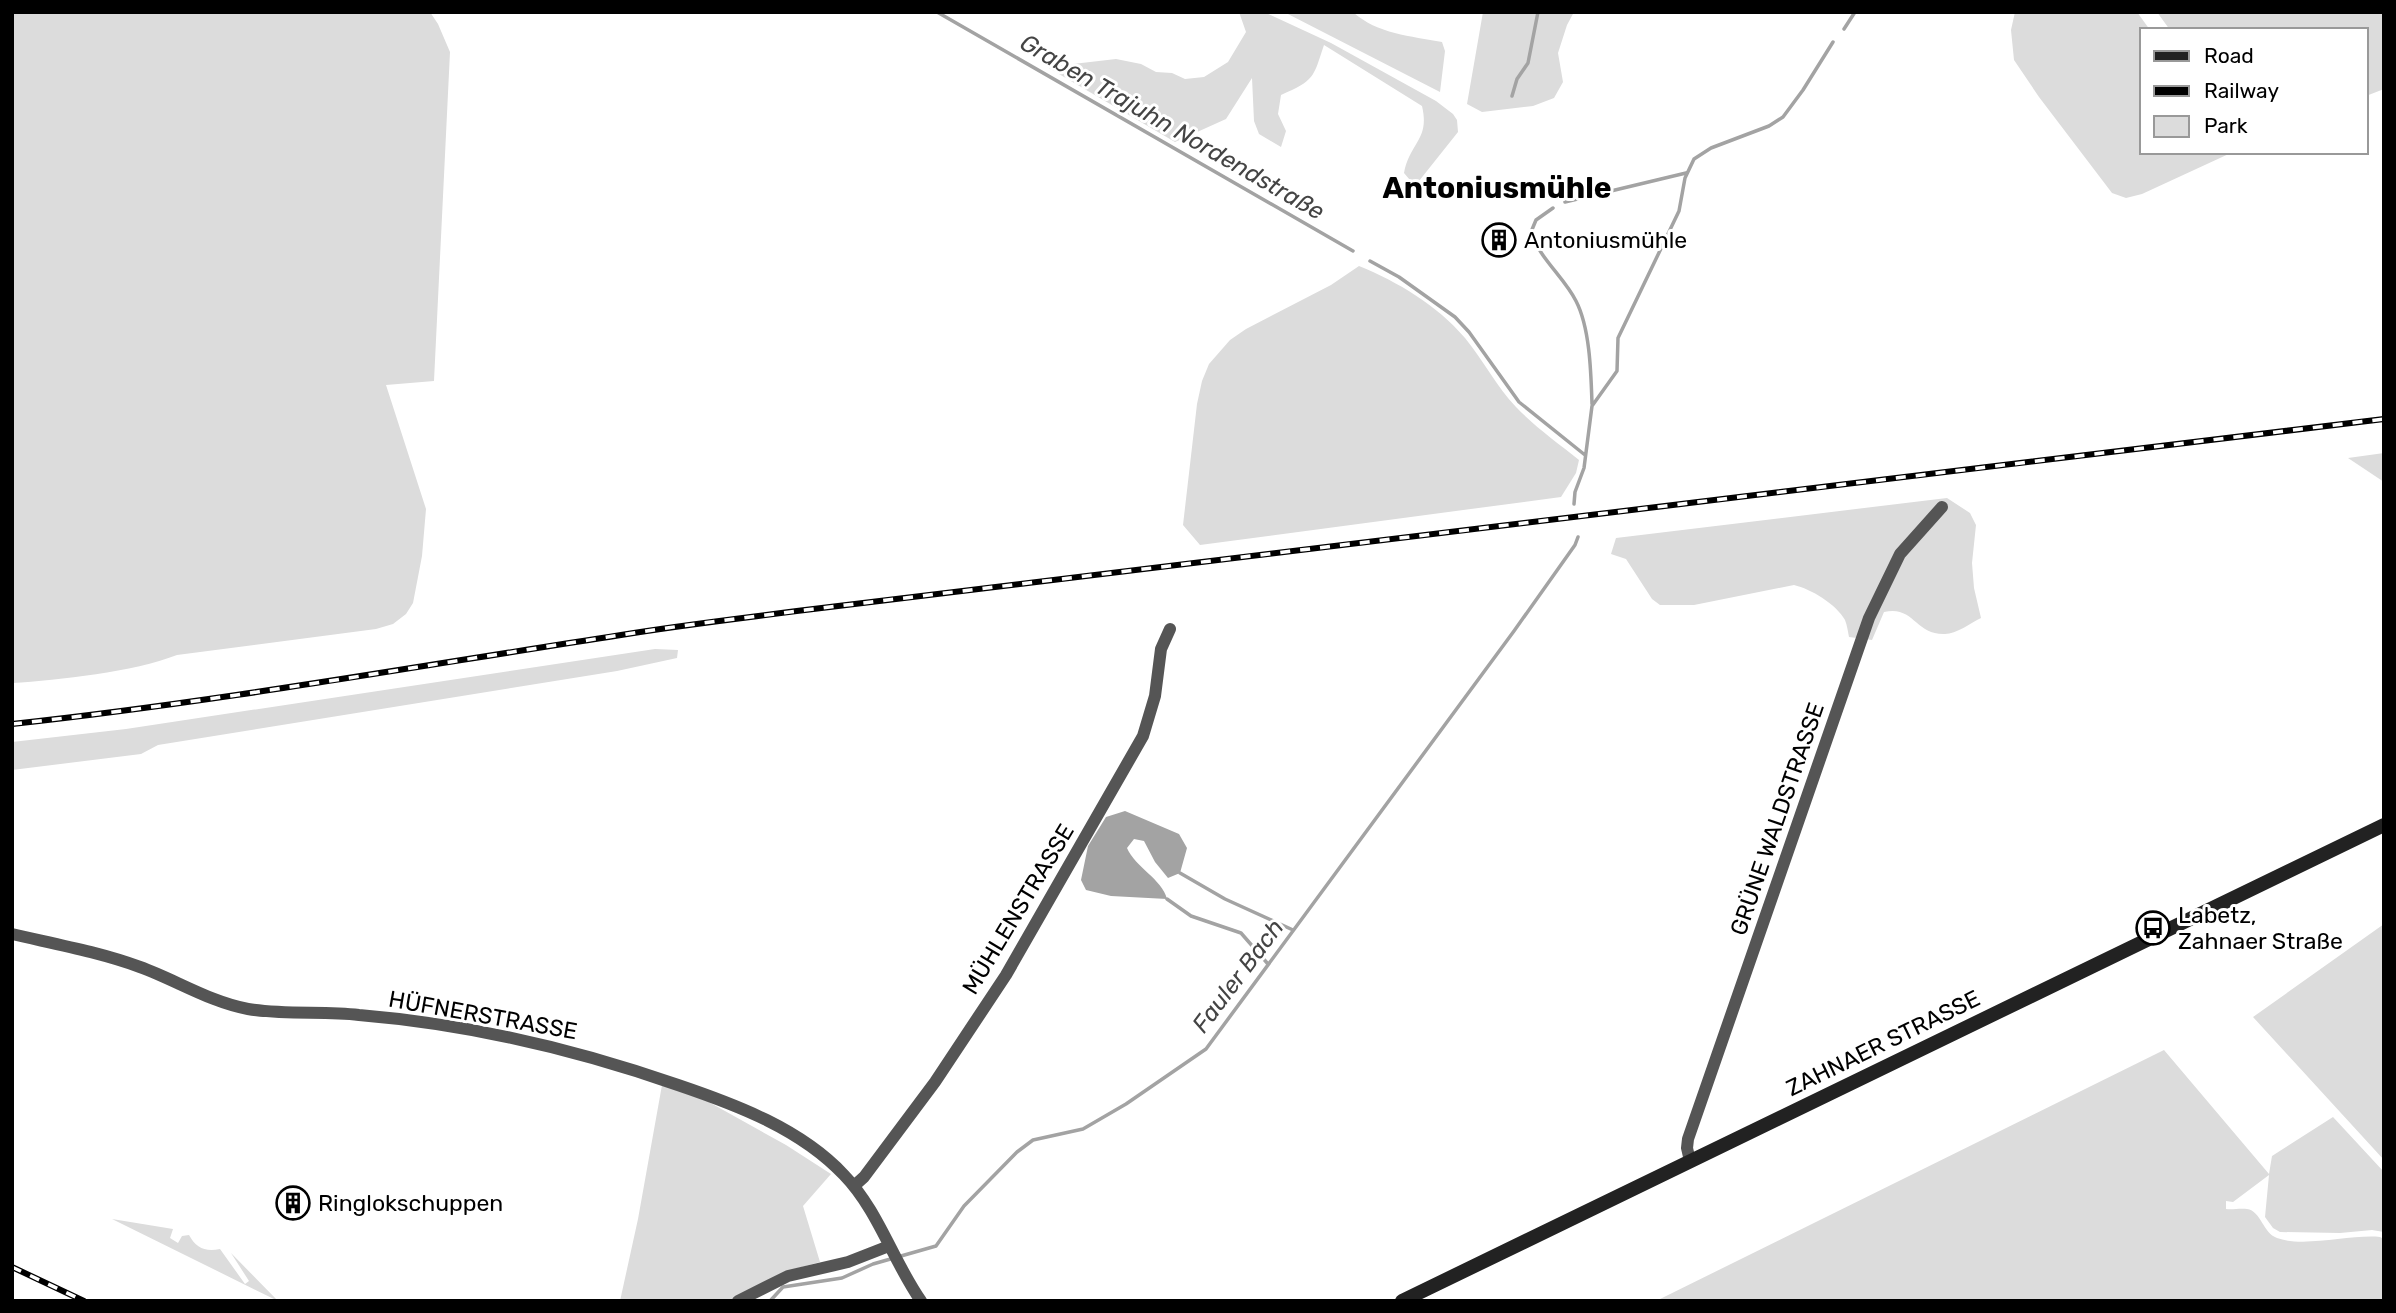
<svg xmlns="http://www.w3.org/2000/svg" width="2396" height="1313" viewBox="0 0 2396 1313" font-family="Rubik,sans-serif">
<style>
.green{fill:#dcdcdc}
.water{fill:#a3a3a3}
.lines{fill:none;stroke-linecap:round;stroke-linejoin:round}
.stream{stroke:#a3a3a3;stroke-width:3.5}
.minor{stroke:#555;stroke-width:12}
.secondary{stroke:#222;stroke-width:14}
.rail-casing{stroke:#000;stroke-width:6}
.rail{stroke:#fff;stroke-width:3.5;stroke-dasharray:10;stroke-linecap:butt}
.labels{text-anchor:middle;stroke-width:6;stroke-linejoin:round;paint-order:stroke}
.poi-label{font-size:23px;fill:#000;stroke:#fff;text-anchor:start}
.street-label{font-size:23px;fill:#000;stroke:#fff}
.water-label{font-size:24px;font-style:italic;fill:#444;stroke:#fff}
.district-label{font-size:30px;font-weight:bold;fill:#000;stroke:#fff}
</style>
<rect width="100%" height="100%" fill="#fff"/>
<!-- green -->
<path class="green" d="M12,12H430L438,24L450,52L434,381L386,385L426,509L422,556L413,603L406,614L393,624L376,629L177,655C133,672 60,680 12,683Z
M1239,12H1264L1331,43L1436,101L1453,114L1457,120L1458,132L1415,186L1404,173C1410,142 1430,140 1422,106L1324,45C1313,78 1315,80 1281,95L1278,114L1286,131L1281,147L1259,134L1254,121L1252,78L1226,119L1175,142L1047,67L1116,59L1141,64L1156,72L1172,73L1185,79L1204,77L1228,62L1246,32Z
M1284,12H1353C1377,34 1411,36 1442,42L1445,51L1440,92Z
M1483,12H1574L1567,25L1558,53L1563,82L1554,98L1533,106L1482,112L1467,104Z
M2015,12H2137L2150,30H2142V152H2233L2142,194L2126,198L2112,193L2039,97L2014,60L2011,30Z
M2157,12H2384V89L2366,96V30H2170Z
M1359,266C1398,282 1437,305 1465,338C1483,360 1497,387 1516,407C1535,427 1558,443 1579,460L1576,473L1561,497L1200,545L1183,525L1197,404L1202,381L1209,364L1230,340L1246,329L1331,285Z
M2384,453V482L2348,458Z
M1947,498L1970,513L1976,525L1972,563L1974,588L1981,618C1971,623 1956,634 1945,634C1915,635 1914,605 1884,612L1872,640L1849,637C1848,632 1847,625 1845,620C1836,604 1811,589 1794,585L1694,605H1660L1652,599L1626,559L1611,554L1616,538Z
M655,649L678,650L677,658L617,671L158,745L141,754L12,770V742L126,729Z
M2384,924V1160L2253,1017Z
M2164,1050L2269,1174L2272,1156L2333,1117L2384,1172V1232L2372,1230L2340,1233L2280,1232L2273,1228L2265,1217L2269,1175L2233,1202L2226,1201V1209C2232,1210 2240,1208 2247,1209C2261,1211 2263,1233 2277,1238C2304,1248 2352,1234 2380,1237L2384,1239V1301H1656Z
M662,1085L707,1101L786,1145L831,1174L803,1206L820,1262L787,1271L731,1301H620L638,1219Z
M112,1219L173,1229L170,1238L178,1243L182,1236L189,1235C196,1248 205,1252 220,1249L245,1284L249,1281L231,1253L278,1301Z"/>
<!-- water -->
<path class="water" d="M1125,811L1179,834L1187,848L1180,873L1168,878L1155,862L1144,841L1134,839L1127,848C1135,867 1162,879 1167,899L1111,896L1086,890L1081,880L1088,846L1106,817Z"/>
<g class="lines">
<!-- stream -->
<path class="stream" d="M937,12L1353,251
M1844,29L1855,12
M1512,96L1517,79L1528,63L1538,12
M1565,202L1686,173
M1553,208L1536,220L1531,232C1539,258 1564,277 1576,301C1590,328 1591,373 1592,404
M1370,261L1399,277L1455,317L1469,332L1519,402L1585,455
M1574,504L1575,492L1584,468L1592,406L1617,371L1618,338L1679,211L1685,178L1694,159L1711,148L1769,126L1783,117L1803,90L1833,42
M1180,873L1225,899L1293,930
M1167,899L1191,916L1241,933L1268,964
M770,1301L783,1287L842,1278L873,1264L936,1246L964,1206L1017,1152L1033,1140L1083,1129L1126,1104L1206,1049L1514,631L1575,545L1578,537"/>
<!-- minor -->
<path class="minor" d="M12,934C55,944 99,952 140,967C176,980 210,1002 248,1009C285,1015 323,1011 359,1015C468,1024 575,1049 678,1085C737,1105 801,1129 844,1175C878,1210 893,1261 921,1301
M1690,1161L1687,1148L1688,1139L1869,618L1900,554L1942,507
M854,1186L864,1177L935,1082L1006,975L1143,736L1155,696L1161,649L1170,629
M738,1301L788,1276L848,1262L889,1246"/>
<!-- secondary -->
<path class="secondary" d="M1402,1301L2384,825"/>
<defs>
<path id="rail" d="M12,724C216,702 418,666 621,635C682,625 744,618 805,610L2384,419
M12,1267L84,1301"/>
</defs>
<!-- rail casing -->
<use href="#rail" class="rail-casing"/>
<!-- rail -->
<use href="#rail" class="rail"/>
</g>
<!-- icons -->
<defs>
<symbol id="building-ring" viewBox="-11 -11 22 22"><circle r="9.5" fill="#fff" stroke="#000" stroke-width="1.5"/><path d="M-4-6H4V6H1V3H-1V6H-4ZM-2.5-4.3h1.7v1.8h-1.7ZM.8-4.3h1.7v1.8H.8ZM-2.5-1h1.7V.8h-1.7ZM.8-1h1.7V.8H.8Z" fill="#000"/></symbol>
<symbol id="bus-ring" viewBox="-11 -11 22 22"><circle r="9.5" fill="#fff" stroke="#000" stroke-width="1.5"/><path d="M-5-6H5V4H4V6H2V4H-2V6H-4V4H-5ZM-3.5-4V0h7V-4ZM-3.5 1.2v1.5H-2V1.2ZM2 1.2v1.5H3.5V1.2Z" fill="#000"/></symbol>
</defs>
<g fill-rule="evenodd">
<use href="#building-ring" x="1480" y="221" width="38" height="38"/>
<use href="#bus-ring" x="2134" y="909" width="38" height="38"/>
<use href="#building-ring" x="274" y="1184" width="38" height="38"/>
</g>
<g class="labels">
<!-- poi labels -->
<g class="poi-label">
<text x="1524" y="248">Antoniusmühle</text>
<text x="2178" y="923">Labetz,<tspan x="2178" dy="26">Zahnaer Straße</tspan></text>
<text x="318" y="1211">Ringlokschuppen</text>
</g>
<!-- street labels -->
<g class="street-label">
<text transform="translate(1777 819) rotate(-71)" y="8">GRÜNE WALDSTRASSE</text>
<text transform="translate(1018 909) rotate(-59)" y="8">MÜHLENSTRASSE</text>
<text transform="translate(483 1015) rotate(10)" y="8">HÜFNERSTRASSE</text>
<text transform="translate(1883 1043) rotate(-26)" y="8">ZAHNAER STRASSE</text>
</g>
<!-- water labels -->
<g class="water-label">
<text transform="translate(1172 127) rotate(30)" y="8">Graben Trajuhn Nordendstraße</text>
<text transform="translate(1238 976) rotate(-53)" y="8">Fauler Bach</text>
</g>
<!-- district labels -->
<g class="district-label">
<text x="1497" y="198">Antoniusmühle</text>
</g>
</g>
<!-- border -->
<rect width="2396" height="1313" fill="none" stroke="#000000" stroke-width="28"/>
<!-- legend -->
<rect x="2140" y="28" width="228" height="126" fill="#ffffff" stroke="#999999" stroke-width="2"/>
<rect x="2154" y="51" width="35" height="10" fill="#222222" stroke="#999999" stroke-width="2"/>
<text x="2204" y="63" font-size="21" fill="#000000">Road</text>
<rect x="2154" y="86" width="35" height="10" fill="#000000" stroke="#999999" stroke-width="2"/>
<text x="2204" y="98" font-size="21" fill="#000000">Railway</text>
<rect x="2154" y="116" width="35" height="21" fill="#dcdcdc" stroke="#999999" stroke-width="2"/>
<text x="2204" y="133" font-size="21" fill="#000000">Park</text>
</svg>
